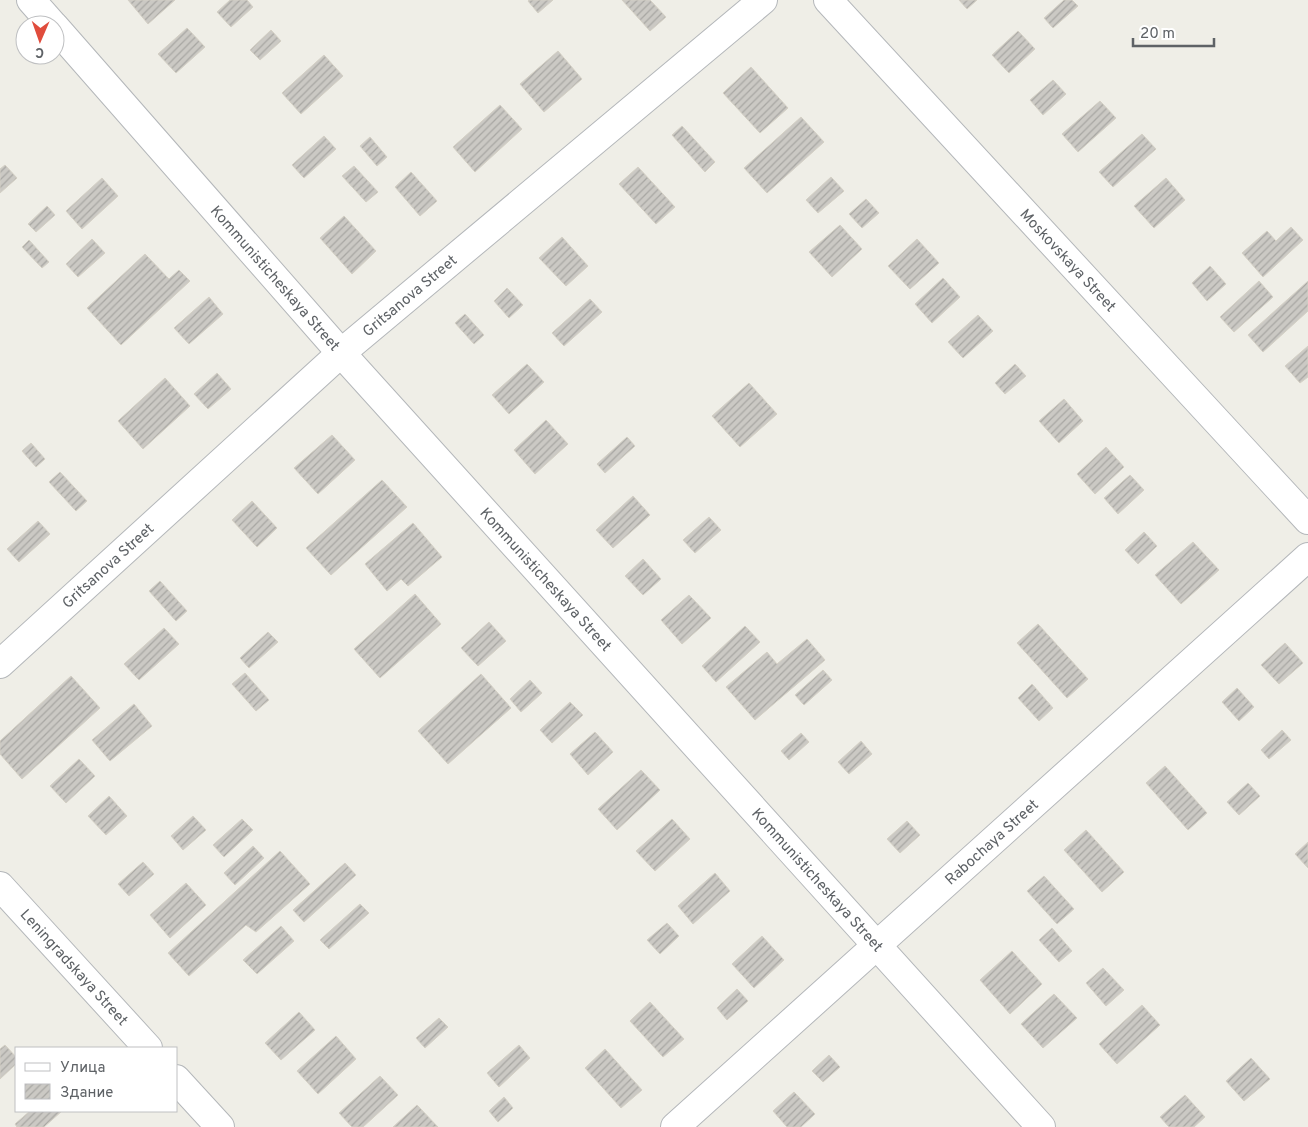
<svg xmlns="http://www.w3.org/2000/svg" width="1308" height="1127" viewBox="0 0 1308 1127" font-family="Overpass,sans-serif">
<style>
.building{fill:url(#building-hatch);stroke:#d4d0c5}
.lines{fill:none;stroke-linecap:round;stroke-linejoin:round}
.minor-casing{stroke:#b4b7ba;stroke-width:30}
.minor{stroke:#fff;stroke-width:28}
.labels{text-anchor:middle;stroke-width:4.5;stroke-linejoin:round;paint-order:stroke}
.street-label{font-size:15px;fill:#5e6266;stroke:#fff}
</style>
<defs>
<pattern id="building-hatch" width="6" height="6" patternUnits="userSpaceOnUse" patternTransform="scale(1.25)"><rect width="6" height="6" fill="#cbc9c4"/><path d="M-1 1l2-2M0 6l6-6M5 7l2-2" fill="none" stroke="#a8a7a3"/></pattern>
</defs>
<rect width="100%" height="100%" fill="#efeee7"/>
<!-- building -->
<path class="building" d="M128,0H175L148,24Z
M230,0H247L253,7L231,27L217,12Z
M529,0H553L538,13L528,1Z
M622,0H650L666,17L650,31Z
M959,0H977L967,9Z
M1064,0H1072L1078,6L1053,28L1044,18Z
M187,28L205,47L176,73L158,54Z
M271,30L281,41L260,60L250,50Z
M1018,31L1035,49L1009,73L992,55Z
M558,51L582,79L544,112L520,84Z
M324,55L343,76L301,114L282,93Z
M751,67L788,108L760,133L723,93Z
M1053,80L1066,94L1043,115L1030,100Z
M1100,101L1116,118L1078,152L1062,134Z
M500,105L522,129L475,172L453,147Z
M801,117L824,142L767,193L744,168Z
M682,126L715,162L705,172L672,135Z
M1142,134L1156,149L1113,187L1099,172Z
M324,136L336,149L304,178L292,165Z
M370,137L387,157L377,166L360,146Z
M5,165L17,178L0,193V169Z
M354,166L378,192L366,202L342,176Z
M638,167L675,207L656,224L619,184Z
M411,172L437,201L420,216L395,187Z
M831,177L844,191L818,213L806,200Z
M102,178L118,196L82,229L66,211Z
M1166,178L1185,200L1154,228L1134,206Z
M866,199L879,213L862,228L849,214Z
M47,206L55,215L36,232L28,224Z
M344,216L376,251L352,274L320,238Z
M840,225L862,249L832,277L809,252Z
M1291,227L1303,240L1263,277L1242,253L1267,231L1276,241Z
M562,237L588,266L566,286L539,258Z
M92,239L105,253L78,277L66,264Z
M917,239L939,263L910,289L888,266Z
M29,240L49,262L42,268L22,247Z
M145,254L169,279L179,270L190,281L121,345L87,308Z
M1210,266L1226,284L1207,301L1192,283Z
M943,278L960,297L932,323L915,304Z
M1259,281L1273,297L1234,332L1220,317Z
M1308,281V311L1263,352L1248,335Z
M507,288L523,305L509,318L494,301Z
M209,297L223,314L189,344L174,328Z
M590,299L602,312L564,346L552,333Z
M465,314L484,335L474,344L455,323Z
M978,315L993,331L963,358L948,342Z
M1308,346V377L1300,383L1285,366Z
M527,364L544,382L509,414L492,395Z
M1015,364L1026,376L1005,394L995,383Z
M217,373L231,389L208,409L194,394Z
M165,378L190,406L143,449L118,421Z
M749,383L777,414L740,447L712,416Z
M1064,399L1083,421L1059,443L1039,421Z
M546,420L568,444L535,474L514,450Z
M332,435L355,460L318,494L294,468Z
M627,437L635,446L605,473L597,464Z
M31,443L45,459L36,467L22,451Z
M1106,447L1124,467L1095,494L1077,474Z
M60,472L87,501L76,511L49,482Z
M1130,475L1144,490L1118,514L1104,498Z
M382,480L407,507L331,575L306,548Z
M633,496L650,515L613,548L596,530Z
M252,501L277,528L257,547L232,520Z
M709,517L721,530L695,553L683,540Z
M38,521L50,534L19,562L7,549Z
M413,523L442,557L408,586L401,579L387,591L365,564Z
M1144,532L1157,546L1138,564L1125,550Z
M1193,542L1219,570L1181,604L1155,575Z
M643,559L661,579L643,595L625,576Z
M160,581L187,611L176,621L149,591Z
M415,594L441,624L380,678L354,649Z
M689,595L711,618L682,644L661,620Z
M489,622L506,641L478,666L461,648Z
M1038,624L1088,679L1067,698L1017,643Z
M745,626L760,642L716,682L702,666Z
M164,628L179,644L139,680L124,664Z
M268,632L278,642L249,668L240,658Z
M807,639L825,660L755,720L726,687L767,652L777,664Z
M1285,643L1303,663L1279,684L1261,665Z
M823,670L832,680L804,705L795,695Z
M245,673L269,700L256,711L232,684Z
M481,674L511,708L448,764L418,731Z
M71,676L100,708L22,779L0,754V741Z
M530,680L542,693L521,712L510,699Z
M1032,684L1053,708L1039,721L1018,698Z
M1237,688L1254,707L1239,721L1222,702Z
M570,702L583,715L552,743L540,730Z
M134,704L152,726L110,761L92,740Z
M1282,730L1291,740L1269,759L1261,750Z
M595,732L613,752L588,775L570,754Z
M801,733L809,742L789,760L781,751Z
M861,741L872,754L849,774L838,762Z
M79,759L95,776L66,803L50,786Z
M1165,766L1207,813L1188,830L1146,783Z
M641,770L660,790L617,830L598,809Z
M1248,783L1260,796L1239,815L1227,802Z
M109,796L127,816L106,835L88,816Z
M193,816L206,830L183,850L171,836Z
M242,819L253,830L224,857L213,845Z
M672,819L690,839L655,871L636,851Z
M907,821L920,835L900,853L887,839Z
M1086,830L1124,872L1102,892L1064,850Z
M1308,842V868L1295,854Z
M253,846L264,858L235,885L224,873Z
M280,851L310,884L256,932L246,925L189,976L168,953Z
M143,862L154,874L129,896L118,884Z
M345,863L356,875L304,922L293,910Z
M715,873L730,891L693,924L678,906Z
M1044,876L1074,909L1057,924L1027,891Z
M186,883L206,905L170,938L150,915Z
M360,904L369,913L329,949L320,940Z
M667,923L679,936L660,954L647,940Z
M281,926L294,941L257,974L243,960Z
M1052,928L1072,951L1059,962L1039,940Z
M762,936L784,960L754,988L732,964Z
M1012,951L1042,984L1010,1014L980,980Z
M1103,968L1124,990L1106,1006L1086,983Z
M737,989L748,1001L727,1020L717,1008Z
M1054,994L1077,1018L1043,1048L1021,1024Z
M650,1002L684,1039L663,1057L630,1021Z
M1142,1005L1160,1025L1117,1064L1099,1044Z
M299,1012L315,1030L281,1060L265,1043Z
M439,1018L448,1027L425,1048L416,1038Z
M336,1036L356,1059L318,1094L297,1071Z
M5,1045L16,1057V1064L0,1079V1049Z
M519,1045L530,1058L499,1087L487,1073Z
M605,1049L642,1090L621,1108L585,1068Z
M829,1055L840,1067L823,1082L812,1071Z
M1251,1058L1270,1079L1244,1101L1226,1081Z
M380,1076L398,1095L363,1127H352L339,1113Z
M794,1092L815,1114L801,1127H787L773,1111Z
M1185,1095L1205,1117L1194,1127H1169L1160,1117Z
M504,1097L513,1108L498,1122L489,1111Z
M417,1105L438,1127H393Z
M30,1111H62L44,1127H17L15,1124Z"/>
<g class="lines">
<defs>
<g id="minor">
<path d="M31,0L53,25"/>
<path id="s1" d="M828,0L1308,520"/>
<path id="s2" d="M55,27L341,353L1041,1127"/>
<path id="s3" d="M0,664L341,353L763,0"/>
<path id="s4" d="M0,886L148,1048"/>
<path d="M176,1079L220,1127"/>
<path id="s5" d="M675,1127L1308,557"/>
</g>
</defs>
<!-- minor casing -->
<use href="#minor" class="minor-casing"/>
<!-- minor -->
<use href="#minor" class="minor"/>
</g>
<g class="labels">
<!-- street labels -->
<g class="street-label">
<text dy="5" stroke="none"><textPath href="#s1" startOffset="354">Moskovskaya Street</textPath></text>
<text dy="5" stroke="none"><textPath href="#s2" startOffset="334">Kommunisticheskaya Street</textPath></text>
<text dy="5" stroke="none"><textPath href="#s3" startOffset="551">Gritsanova Street</textPath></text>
<text dy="5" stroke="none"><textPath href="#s3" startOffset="146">Gritsanova Street</textPath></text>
<text dy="5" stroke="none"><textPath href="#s2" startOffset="739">Kommunisticheskaya Street</textPath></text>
<text dy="5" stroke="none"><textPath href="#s5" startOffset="426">Rabochaya Street</textPath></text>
<text dy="5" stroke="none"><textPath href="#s2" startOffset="1144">Kommunisticheskaya Street</textPath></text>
<text dy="5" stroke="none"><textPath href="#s4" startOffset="110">Leningradskaya Street</textPath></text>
</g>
</g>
<!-- legend -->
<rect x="15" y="1047" width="162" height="65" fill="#ffffff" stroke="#bfc0c2"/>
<rect x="25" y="1063" width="25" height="8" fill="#ffffff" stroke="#bfc0c2"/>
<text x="60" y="1072" font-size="15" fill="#5e6266">Улица</text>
<rect x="25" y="1084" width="25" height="15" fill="url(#building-hatch)" stroke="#bfc0c2"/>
<text x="60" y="1097" font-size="15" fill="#5e6266">Здание</text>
<!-- north arrow -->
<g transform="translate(40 40) rotate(182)"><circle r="24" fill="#ffffff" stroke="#bfc0c2"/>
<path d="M0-4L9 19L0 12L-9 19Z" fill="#e04c3c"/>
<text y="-8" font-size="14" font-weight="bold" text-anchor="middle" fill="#5e6266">С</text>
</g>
<!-- scale -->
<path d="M1133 38v8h81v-8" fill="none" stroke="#5e6266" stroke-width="2.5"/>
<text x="1140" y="38" font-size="15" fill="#5e6266" stroke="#ffffff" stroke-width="4" paint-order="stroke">20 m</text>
</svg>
